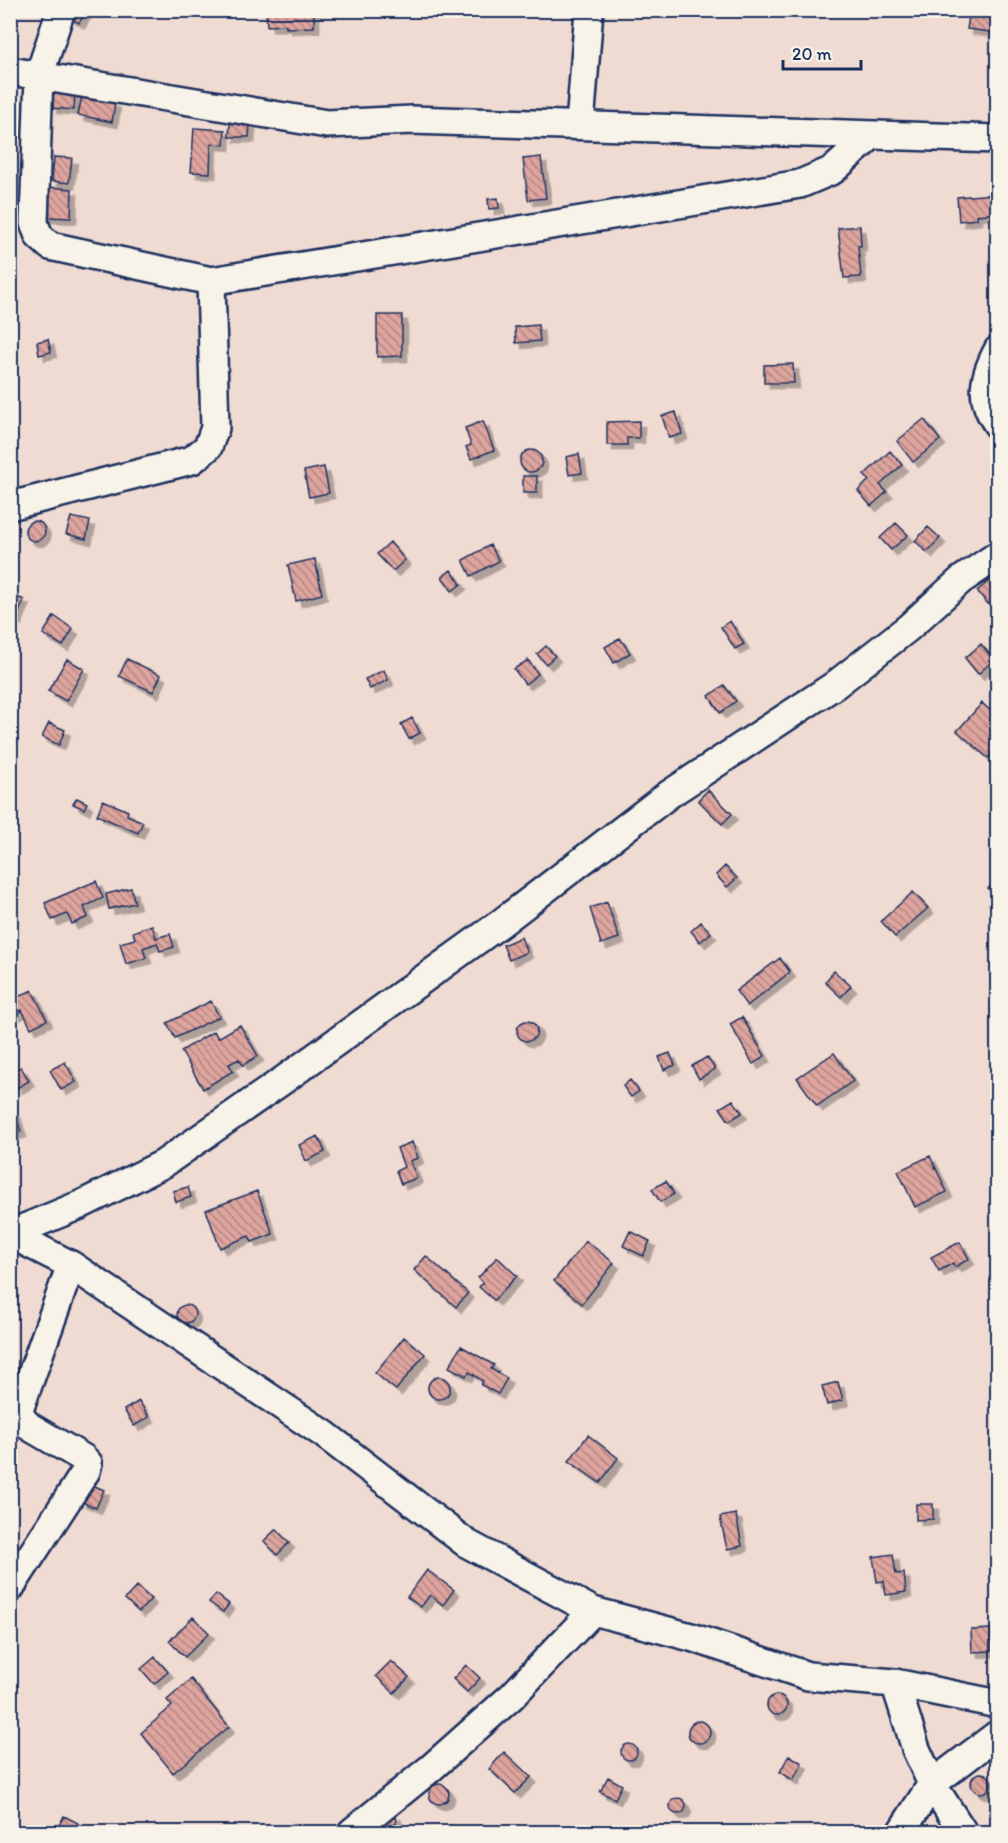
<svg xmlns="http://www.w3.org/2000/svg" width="1008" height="1843" viewBox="0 0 1008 1843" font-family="Itim,sans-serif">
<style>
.building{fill:url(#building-back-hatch);stroke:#1b2f5e;stroke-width:1.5;filter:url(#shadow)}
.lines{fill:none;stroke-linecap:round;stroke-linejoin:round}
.minor-casing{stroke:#1b2f5e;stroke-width:32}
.minor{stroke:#f7f3e8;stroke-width:27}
</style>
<defs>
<pattern id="building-back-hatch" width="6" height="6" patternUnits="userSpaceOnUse" patternTransform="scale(1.5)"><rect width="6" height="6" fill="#dea49e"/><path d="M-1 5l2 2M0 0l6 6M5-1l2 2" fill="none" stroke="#b38684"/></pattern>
<filter id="shadow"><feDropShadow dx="5.5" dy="5.5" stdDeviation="0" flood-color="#0004"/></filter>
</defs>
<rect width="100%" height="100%" fill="#f0dbd2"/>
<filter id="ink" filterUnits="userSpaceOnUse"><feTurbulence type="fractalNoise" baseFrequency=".0167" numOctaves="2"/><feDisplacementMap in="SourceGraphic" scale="12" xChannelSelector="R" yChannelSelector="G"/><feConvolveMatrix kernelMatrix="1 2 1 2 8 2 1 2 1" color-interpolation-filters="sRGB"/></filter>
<g filter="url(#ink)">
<!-- building -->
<path class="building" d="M65,10H87L79,23L63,14Z
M266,10H314V27L286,28V25L267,26Z
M970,10H998V33L967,29Z
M53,89L75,91L74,110L51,108Z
M82,96L115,103L112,122L78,115Z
M230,123L250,124L249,137H229Z
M194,128L225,130L224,145L211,144L210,173L191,172Z
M54,157L72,158L69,183L52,181Z
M541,157L546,198L528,200L523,159Z
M47,187L72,189L71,218L45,217Z
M995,194L997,213L977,215V219L959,221L957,197Z
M498,198L499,208L489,209L488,199Z
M860,226L861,246H858L861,277L844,278L838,228Z
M377,315H402V356L377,357Z
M538,325L540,341L516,343L515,327Z
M48,339L51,352L39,355L37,342Z
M793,364L794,383H764V365Z
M676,412L682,434L669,438L662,416Z
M924,419L940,440L913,462L897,441Z
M483,421L494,450L471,459L466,447L471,445L465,428Z
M639,421V438H627V445H607V422Z
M520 461a11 11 0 1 1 22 0a11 11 0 1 1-22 0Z
M890,451L902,465L880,485L887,492L871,506L858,491L869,480L864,475Z
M579,454L582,473L569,475L566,457Z
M324,467L329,493L309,497L304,471Z
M523,476H537V493H523Z
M71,517L90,521L86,539L66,534Z
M25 531a10 10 0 1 1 20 0a10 10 0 1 1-20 0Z
M896,523L908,535L891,550L880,538Z
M928,527L940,538L927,552L915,541Z
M390,542L405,560L393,571L377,554Z
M490,545L499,561L471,576L463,560Z
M315,559L322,594L296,601L288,565Z
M998,564V596L988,604L977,591L990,580L985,575Z
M451,570L461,584L452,591L442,577Z
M10,594L24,600L16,619L10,617Z
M54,616L73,629L63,646L43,634Z
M730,621L744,644L735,649L721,627Z
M620,638L630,653L614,663L605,647Z
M981,644L994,660L978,674L965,658Z
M546,646L555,656L546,664L537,654Z
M67,659L84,669L66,701L48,691Z
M127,659L161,675L153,692L119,676Z
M528,660L538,674L525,684L514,669Z
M384,670L388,680L370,689L365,679Z
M724,685L736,701L720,713L709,696Z
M982,703L998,717V747L988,758L957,731Z
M412,718L420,733L409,739L401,724Z
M49,723L65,730L59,745L42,737Z
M708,790L732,814L722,824L698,800Z
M77,798L87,803L84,809L73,804Z
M103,800L128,811L127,815L143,822L138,833L97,815Z
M725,866L737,878L727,887L716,875Z
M996,880L998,881V897L988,889Z
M96,881L103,898L84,907L88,917L72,924L67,914L52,920L45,903Z
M131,888L135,903L109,909L106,894Z
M913,892L928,908L895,937L881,921Z
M607,902L619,938L601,944L590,908Z
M701,922L711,933L700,942L691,931Z
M152,925L156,938L170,934L174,947L160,951L157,943L143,948L146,958L126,964L120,943L135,939L133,932Z
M521,937L527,952L509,960L503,945Z
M780,958L790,972L747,1006L736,991Z
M834,971L851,986L841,997L825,982Z
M32,990L47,1020L31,1028L22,1010L14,1015L10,1009V1001Z
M211,1001L219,1017L175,1038L167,1023Z
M742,1017L765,1056L753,1064L730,1024Z
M517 1031a10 10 0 1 1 20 0a10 10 0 1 1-20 0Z
M240,1025L258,1056L243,1065L239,1059L229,1064L233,1071L203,1089L181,1051L214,1031L218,1038Z
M670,1053L675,1065L664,1070L659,1057Z
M834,1053L853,1081L817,1106L797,1078Z
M707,1057L715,1069L699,1079L692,1066Z
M65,1062L76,1082L61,1090L50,1070Z
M21,1067L29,1081L17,1088L10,1072Z
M630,1080L639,1091L631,1097L623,1086Z
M733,1100L742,1113L729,1121L720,1108Z
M15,1112L21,1132L10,1135V1114Z
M318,1136L325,1152L306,1161L299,1145Z
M412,1142L418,1158L410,1161L417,1178L401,1184L396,1171L404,1167L397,1148Z
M930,1156L947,1192L915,1207L898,1171Z
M666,1181L674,1194L660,1202L652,1189Z
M188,1187L191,1197L176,1202L173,1191Z
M257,1191L273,1234L252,1242L249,1236L220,1248L206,1210Z
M630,1231L650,1241L643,1256L623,1246Z
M586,1241L614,1263L582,1304L554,1281Z
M960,1242L969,1259L955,1267L953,1263L939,1271L931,1257Z
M426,1256L468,1293L456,1307L414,1270Z
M497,1257L517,1276L494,1300L479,1287L483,1283L478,1278Z
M177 1314a9 9 0 1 1 18 0a9 9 0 1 1-18 0Z
M404,1337L425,1354L396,1390L375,1373Z
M461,1346L494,1365L491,1369L507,1378L498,1394L481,1385L483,1381L469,1372L466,1376L449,1367Z
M428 1388a11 11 0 1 1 22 0a11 11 0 1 1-22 0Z
M838,1382L843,1400L827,1405L822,1386Z
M139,1401L149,1417L134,1426L124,1410Z
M588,1435L618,1458L600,1483L569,1461Z
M88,1483L104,1490L96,1508L80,1501Z
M916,1504H933V1519L916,1520Z
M736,1514L742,1546L727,1549L720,1517Z
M276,1529L289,1543L277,1555L264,1541Z
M893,1554L896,1574L904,1573L906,1592L886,1595L884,1581L877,1582L873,1557Z
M427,1570L454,1590L443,1605L430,1595L421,1607L407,1597Z
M137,1586L151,1599L139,1612L125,1599Z
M216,1594L229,1604L223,1612L209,1602Z
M193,1617L209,1633L185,1657L169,1641Z
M991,1629L992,1651L972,1652L971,1630Z
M155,1657L168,1672L154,1684L141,1669Z
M391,1661L409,1677L394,1693L376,1676Z
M466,1665L480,1678L467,1692L453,1679Z
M191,1679L229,1727L173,1773L141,1733L172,1706L167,1700Z
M767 1705a10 10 0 1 1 20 0a10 10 0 1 1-20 0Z
M688 1732a11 11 0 1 1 22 0a11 11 0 1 1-22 0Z
M621 1752a8 8 0 1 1 16 0a8 8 0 1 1-16 0Z
M504,1752L531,1777L515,1793L489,1769Z
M789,1755L802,1763L793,1780L780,1772Z
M971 1783a10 10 0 1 1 20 0a10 10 0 1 1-20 0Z
M608,1777L622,1785L615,1799L600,1792Z
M429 1794a10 10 0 1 1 20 0a10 10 0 1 1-20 0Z
M670 1806a8 8 0 1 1 16 0a8 8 0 1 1-16 0Z
M395,1814L397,1820L394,1827L385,1830L380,1826Z
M64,1816L78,1823L73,1832L56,1831Z"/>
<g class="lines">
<defs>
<path id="minor" d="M61,10L39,76L34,223L39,236L50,246L211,281L800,184L833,170L872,135
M10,71L327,124L412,120L998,139
M580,125L589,10
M998,350C983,378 979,399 998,425
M10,506L192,460L208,447L215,428L211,281
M10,1234L80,1205L163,1164L282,1081L501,923L668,795L835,685L908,628L961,580L998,555
M10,1234L71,1265L324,1434L466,1543L593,1611L691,1637L808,1676L895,1683L998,1704
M10,1588L86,1471L88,1463L83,1458L30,1427L22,1419L19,1410L71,1265
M895,1683L916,1749L932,1784L901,1832
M352,1832L431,1768L512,1696L593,1611
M963,1832L932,1784L998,1734"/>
</defs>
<!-- minor casing -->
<use href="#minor" class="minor-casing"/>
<!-- minor -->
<use href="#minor" class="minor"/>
</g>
</g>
<!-- margin -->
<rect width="1008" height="1843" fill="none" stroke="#f7f3e8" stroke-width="36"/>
<rect x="18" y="18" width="972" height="1807" fill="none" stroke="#1b2f5e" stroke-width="2" filter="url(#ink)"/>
<!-- scale -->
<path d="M783 60v9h78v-9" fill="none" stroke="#1b2f5e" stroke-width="3"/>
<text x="792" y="60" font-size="18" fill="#1b2f5e" stroke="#f7f3e8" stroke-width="4.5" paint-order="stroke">20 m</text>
</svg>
